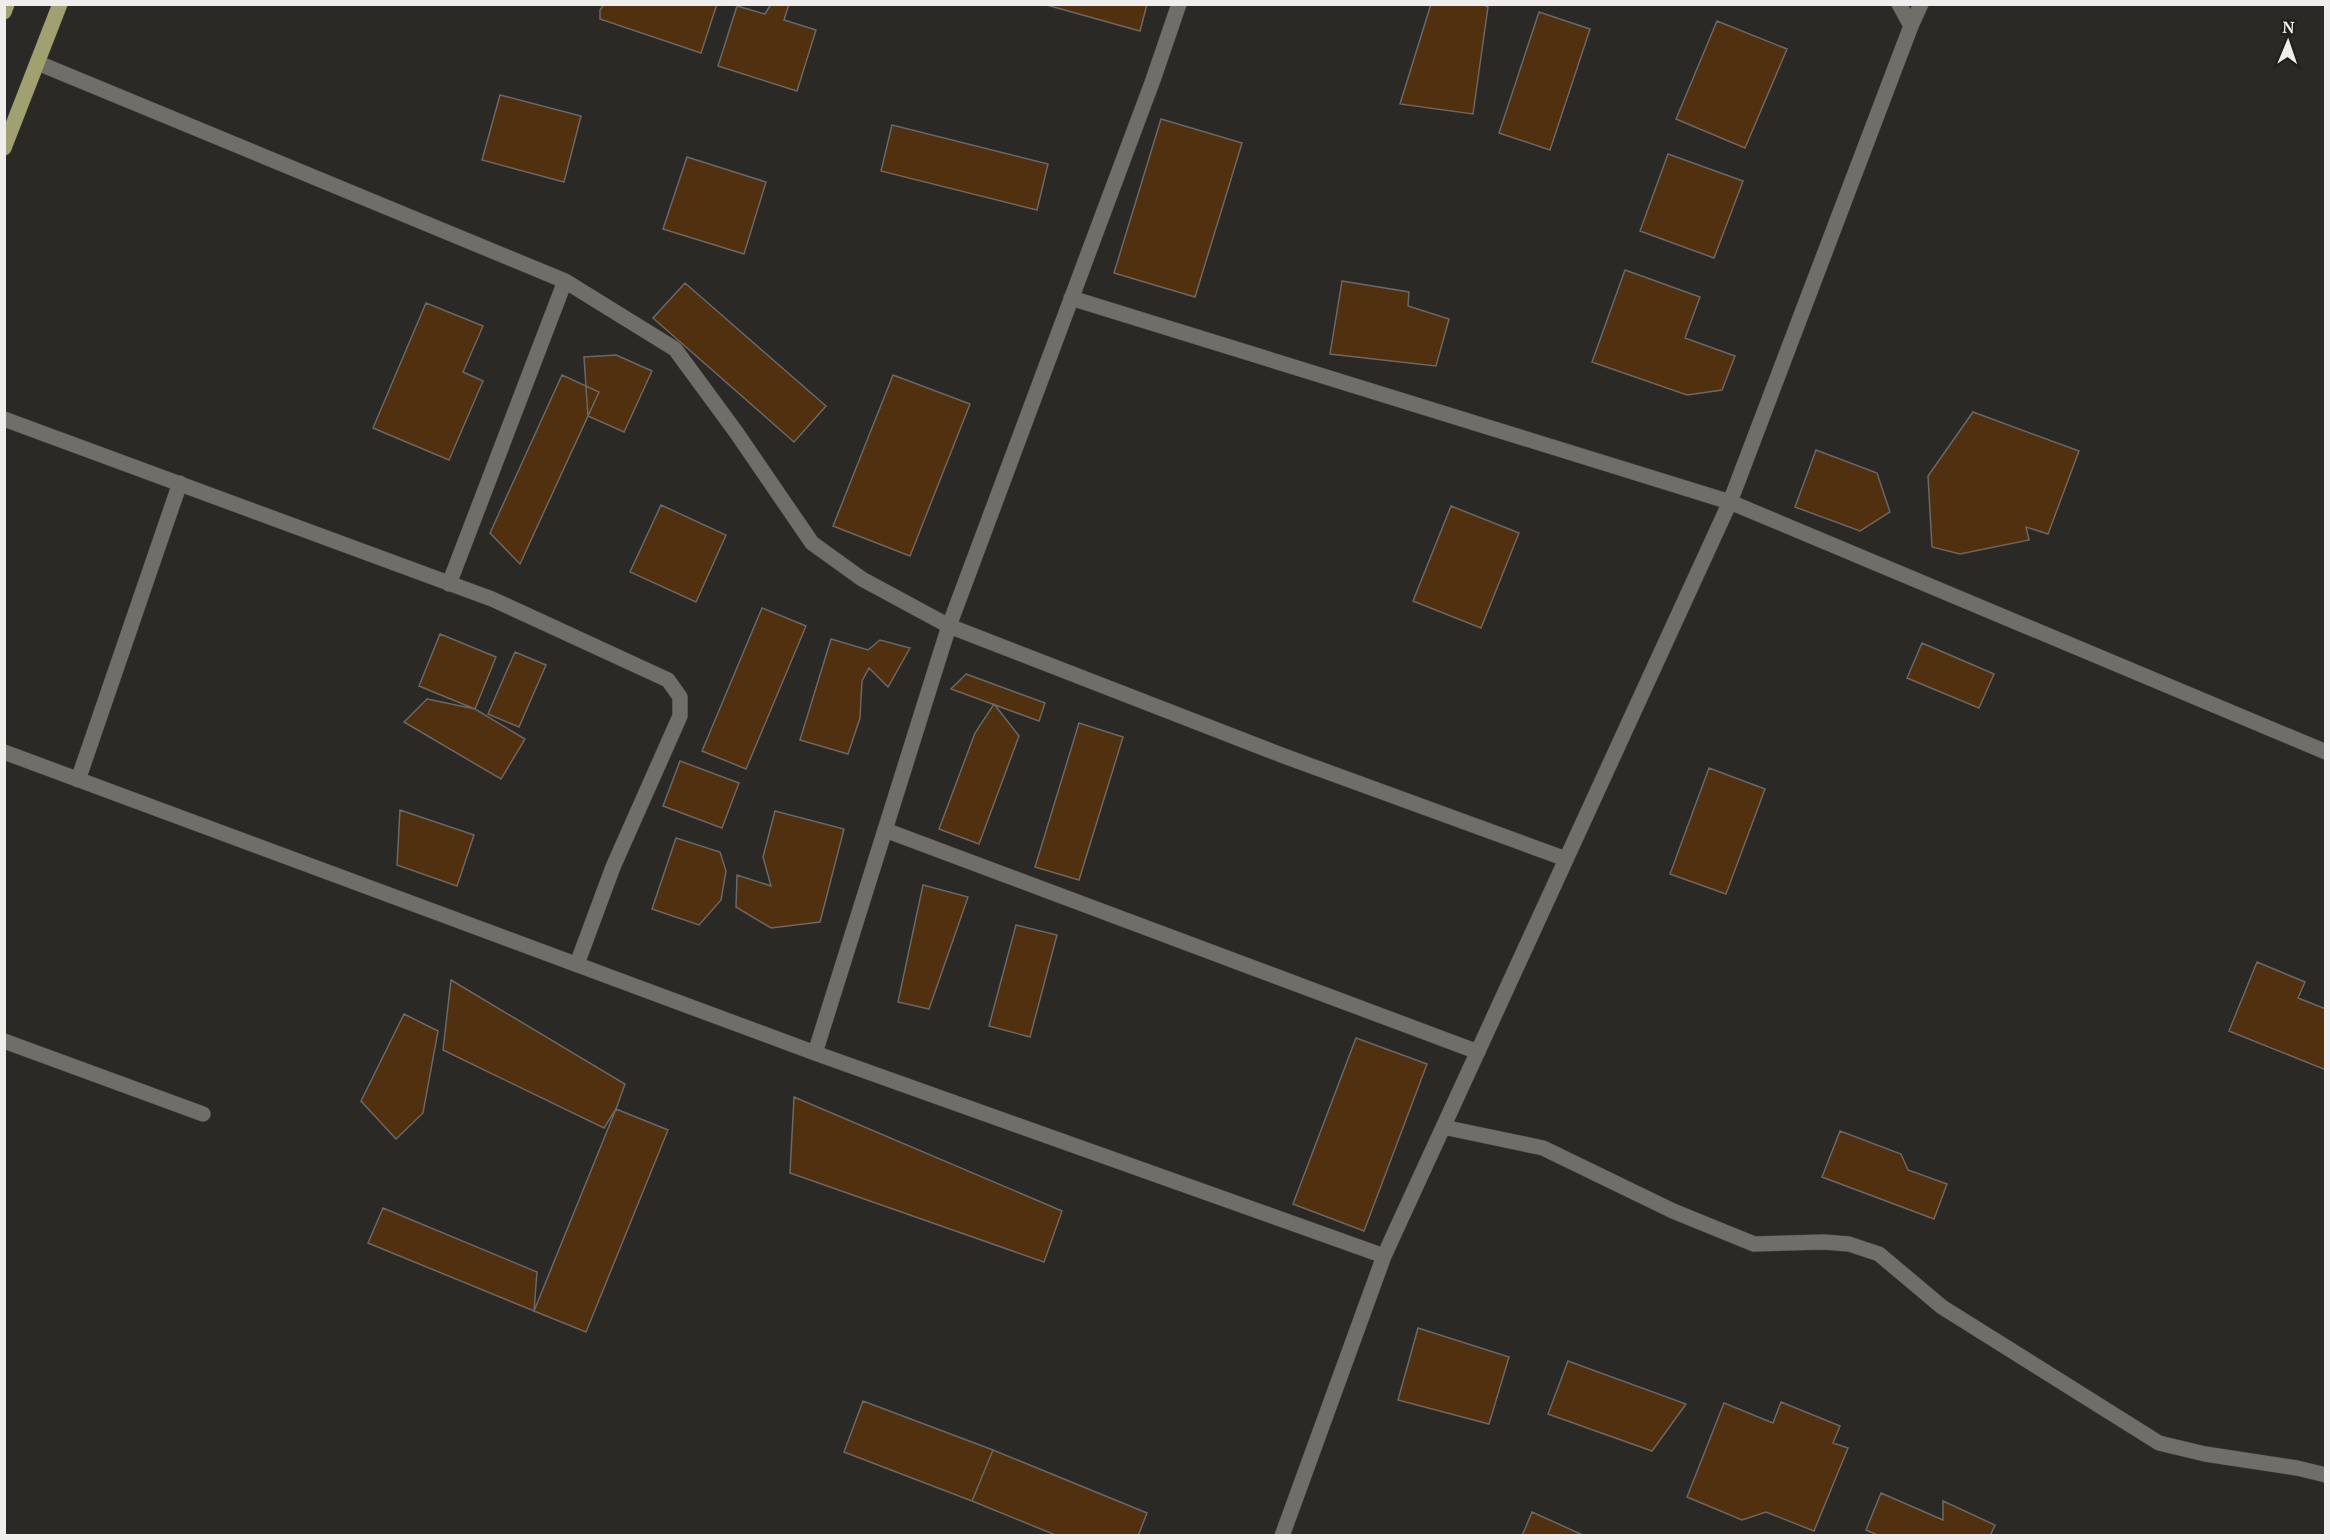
<svg xmlns="http://www.w3.org/2000/svg" width="2330" height="1540" viewBox="0 0 2330 1540" font-family="'PT Serif',serif">
<style>
.building{fill:#50300f;stroke:#6b6764;stroke-width:1.5}
.lines{fill:none;stroke-linecap:round;stroke-linejoin:round}
.minor-casing{stroke:#484643;stroke-width:16}
.major-casing{stroke:#484643;stroke-width:16}
.minor{stroke:#706e69;stroke-width:15}
.major{stroke:#a1a070;stroke-width:15}
</style>
<rect width="100%" height="100%" fill="#2b2925"/>
<!-- building -->
<path class="building" d="M604,4H717L701,53L600,19V10Z
M771,4H789L784,20L816,30L797,91L718,66L737,6L765,14Z
M1043,4H1147L1140,31Z
M1431,4H1482L1488,7L1473,114L1400,104Z
M1539,12L1590,29L1550,150L1499,133Z
M1717,21L1787,49L1745,148L1676,119Z
M500,95L581,116L564,182L482,160Z
M1161,119L1242,143L1195,297L1114,273Z
M892,125L1048,164L1037,210L881,171Z
M1668,154L1743,181L1714,258L1640,231Z
M687,157L766,182L744,254L663,229Z
M1625,270L1700,297L1685,338L1735,356L1722,390L1687,395L1592,362Z
M1342,281L1409,292L1408,306L1449,319L1436,366L1330,354Z
M685,283L826,406L794,442L653,318Z
M426,303L483,326L463,372L483,381L449,460L373,428Z
M616,355L652,371L624,432L588,416L584,357Z
M562,375L599,392L520,564L490,533Z
M893,375L970,404L910,556L833,526Z
M1973,412L2079,451L2048,534L2026,527L2029,540L1960,554L1932,547L1928,476Z
M1816,450L1877,473L1890,512L1860,531L1795,507Z
M661,505L726,535L696,602L630,572Z
M1451,506L1519,533L1481,628L1413,601Z
M762,608L806,626L746,769L702,751Z
M440,634L496,657L475,709L419,686Z
M831,639L868,650L880,640L910,648L888,687L869,668L862,681L860,718L848,754L800,740Z
M1922,643L1994,674L1979,708L1907,678Z
M515,652L546,665L519,727L488,714Z
M966,674L1045,703L1039,721L951,689Z
M427,699L475,709L525,739L501,779L404,722Z
M994,704L1019,736L979,844L939,829L975,733Z
M1079,723L1123,737L1079,880L1035,867Z
M680,761L739,783L722,828L663,806Z
M1709,768L1765,789L1726,894L1670,874Z
M400,810L474,835L457,886L397,865Z
M775,811L844,829L820,922L771,928L736,907L737,875L771,886L763,857Z
M676,838L720,852L726,871L721,900L699,925L652,909Z
M923,885L968,897L929,1009L898,1002Z
M1016,925L1057,935L1030,1037L989,1026Z
M2257,962L2305,982L2298,998L2326,1009V1070L2229,1031Z
M451,980L625,1084L616,1109L604,1128L443,1050Z
M404,1014L438,1031L423,1113L396,1139L361,1101Z
M1356,1038L1427,1064L1364,1231L1293,1204Z
M794,1097L1062,1211L1044,1262L790,1173Z
M616,1109L668,1130L586,1332L534,1311Z
M1840,1131L1901,1154L1908,1170L1947,1184L1934,1219L1822,1177Z
M383,1208L537,1272L534,1311L368,1243Z
M1418,1328L1509,1357L1489,1424L1398,1400Z
M1568,1361L1686,1404L1652,1451L1548,1414Z
M863,1401L993,1450L972,1501L844,1452Z
M1781,1402L1840,1426L1833,1443L1848,1448L1814,1531L1766,1512L1742,1520L1687,1497L1724,1403L1773,1423Z
M993,1450L1147,1513L1138,1536H1058L972,1501Z
M1881,1493L1943,1520V1501L1995,1525L1990,1536H1880L1866,1530Z
M1532,1512L1585,1536H1522Z"/>
<g class="lines">
<defs>
<path id="minor" d="M1899,4L1911,26
M38,63L565,281L675,349L736,432L812,543L862,579L949,626L1284,756L1566,859
M1071,298L1730,502L2326,752
M4,419L492,599L668,680L680,697V716L613,867L577,964
M449,584L565,281
M4,752L815,1053L1384,1256
M78,780L180,483
M885,830L1478,1052
M4,1041L203,1114
M815,1053L949,626L1153,80L1179,4
M1443,1127L1543,1148L1673,1211L1754,1244L1824,1242L1849,1244L1879,1254L1942,1307L2159,1443L2205,1454L2297,1468L2326,1475
M1282,1536L1384,1256L1730,502L1911,26L1921,4"/>
<path id="major" d="M4,12L7,4
M4,148L60,4"/>
</defs>
<!-- minor casing -->
<use href="#minor" class="minor-casing"/>
<!-- major casing -->
<use href="#major" class="major-casing"/>
<!-- minor -->
<use href="#minor" class="minor"/>
<!-- major -->
<use href="#major" class="major"/>
</g>
<!-- border -->
<rect width="2330" height="1540" fill="none" stroke="#efeeec" stroke-width="12"/>
<!-- north arrow -->
<g transform="translate(2288 42) rotate(2)" stroke="#211f1b" stroke-width="4.5" paint-order="stroke">
<path d="M0-4.5L10 22L0 15L-10 22Z" fill="#efeeec"/>
<text y="-9" font-size="16" font-weight="bold" text-anchor="middle" fill="#efeeec">N</text>
</g>
</svg>
